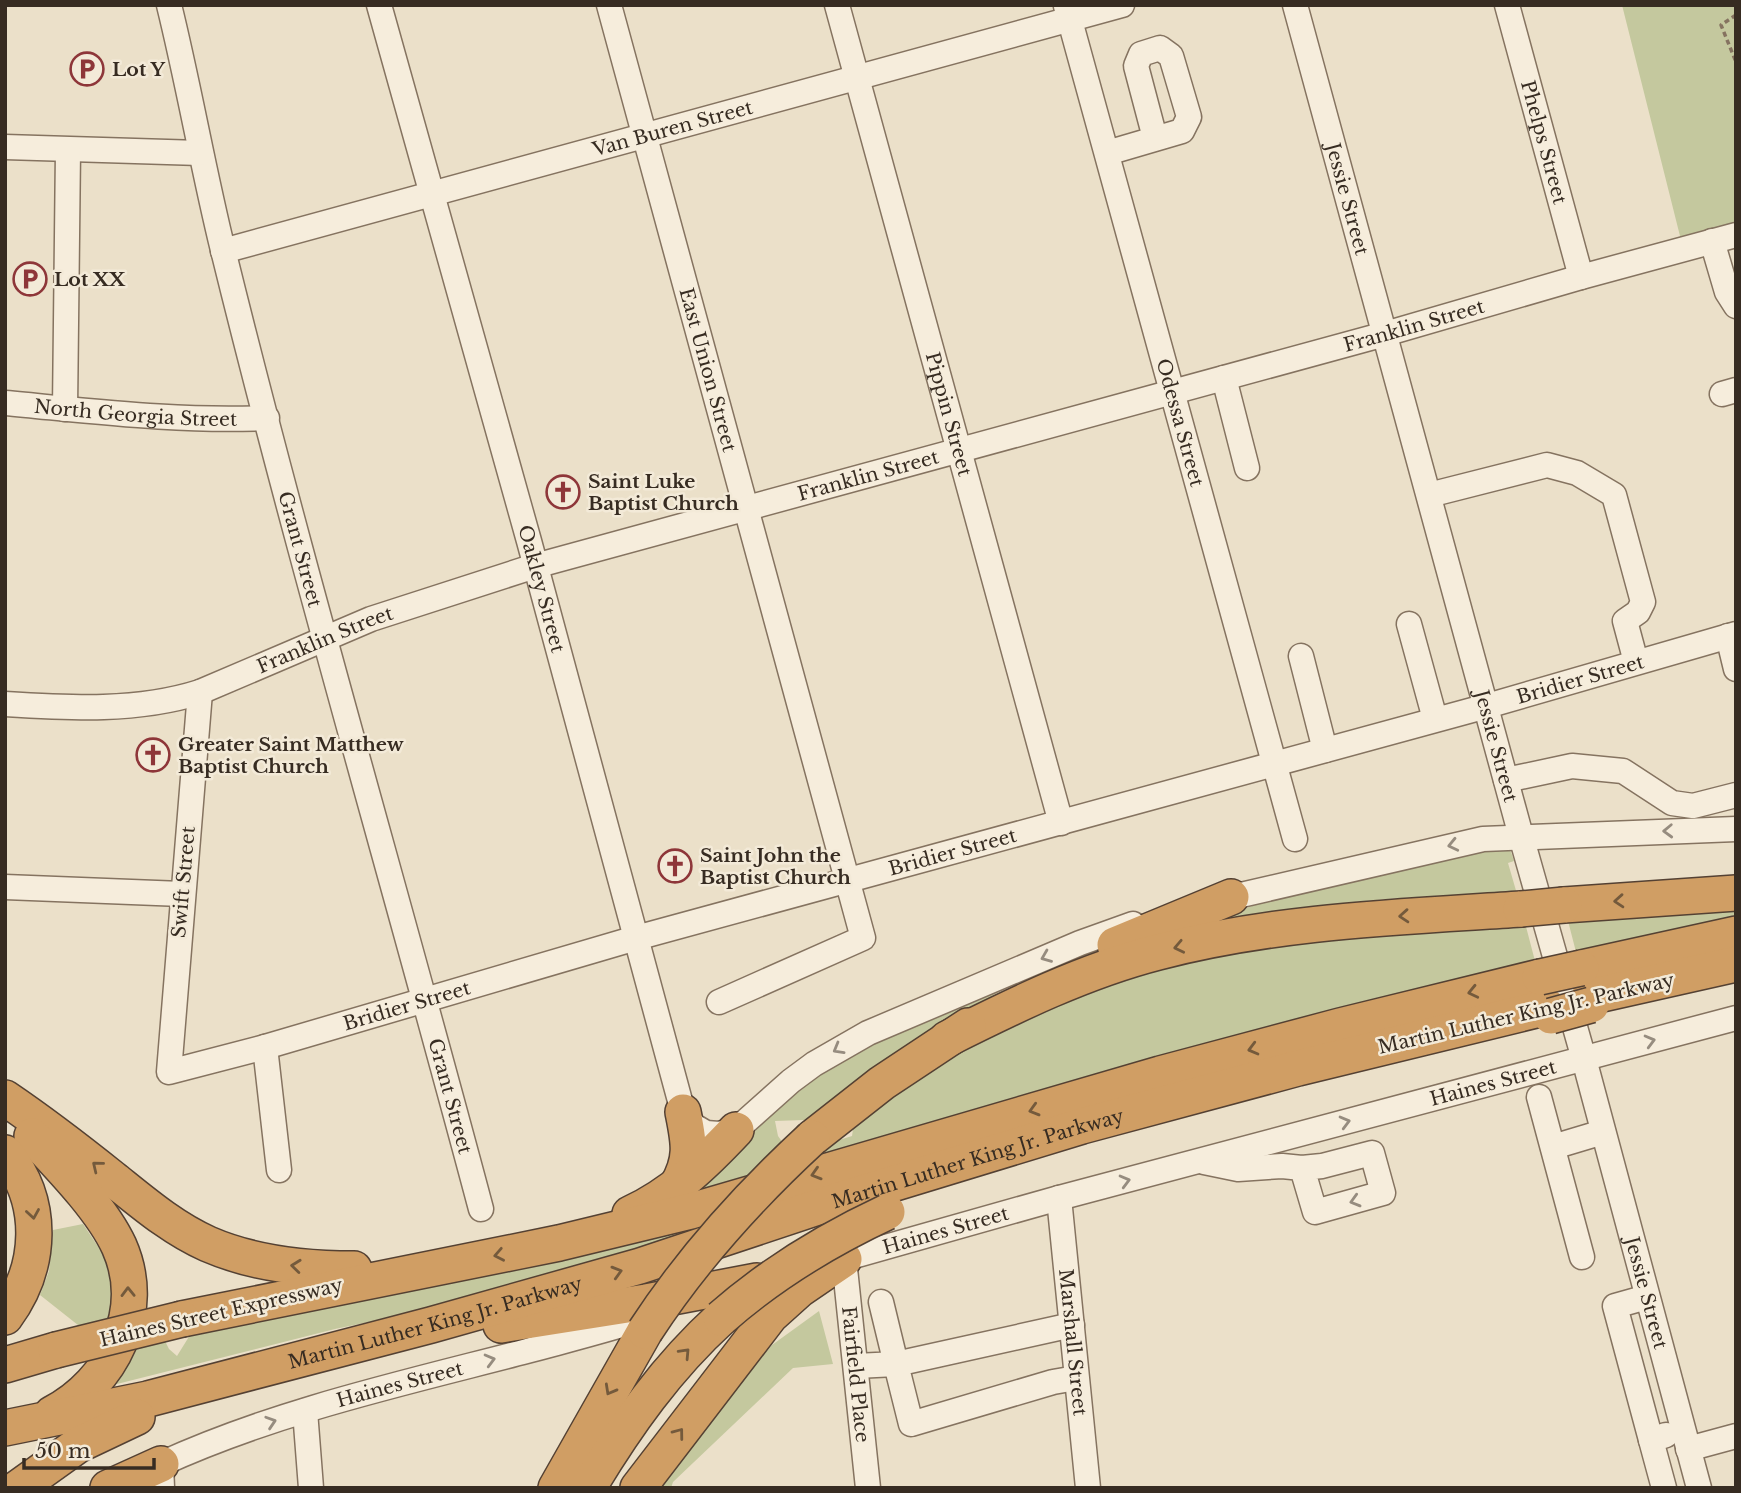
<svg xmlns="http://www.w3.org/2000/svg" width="1741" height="1493" viewBox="0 0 1741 1493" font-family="'Libre Baskerville',serif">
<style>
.green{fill:#c4c89e}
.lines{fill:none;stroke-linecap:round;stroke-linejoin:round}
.minor-casing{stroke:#857360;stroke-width:27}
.highway-casing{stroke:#544133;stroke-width:38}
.path{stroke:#857360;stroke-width:3.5;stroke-dasharray:5 3.5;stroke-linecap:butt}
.minor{stroke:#f6eddc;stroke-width:24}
.highway{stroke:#d09e64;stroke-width:35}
.highway-bridge-casing{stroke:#544133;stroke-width:38;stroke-linecap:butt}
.highway-bridge{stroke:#d09e64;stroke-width:35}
.oneway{stroke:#968c7f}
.oneway2{stroke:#745a3c}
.labels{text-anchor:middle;stroke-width:5;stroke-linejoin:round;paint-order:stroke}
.poi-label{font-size:19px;font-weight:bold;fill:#372c22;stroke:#f3ead8;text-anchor:start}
.street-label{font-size:19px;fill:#372c22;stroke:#f3ead8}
</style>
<rect width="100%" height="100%" fill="#ebe0c9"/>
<!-- green -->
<path class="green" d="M1622,5H1736V225L1681,240Z
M1507,848L1511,852L1514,861L1508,863L1517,894C1415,893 1312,905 1212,921L1271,899L1441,853Z
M1736,902V920L1576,952L1567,917Z
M1524,919L1535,961L692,1193L691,1188L835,1055L1011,985L952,1019L806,1123L804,1120L775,1121L778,1136L783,1143L820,1146L852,1136L855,1116L1006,1019L1194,950Z
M710,1219L696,1236L509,1293L335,1329L113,1385L135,1344L163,1337L169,1349L177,1356L195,1327Z
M83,1224L117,1275L115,1322L83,1329L40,1295L49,1271L53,1230Z
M819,1311L833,1364L793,1368L673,1482L671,1488H654L772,1345Z"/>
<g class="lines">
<defs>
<g id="minor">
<path id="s1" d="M169,5C189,86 203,169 223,250C302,571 396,889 481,1209"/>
<path id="s2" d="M379,5L529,541L683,1112L694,1126L706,1133L719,1134L736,1130L791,1081L814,1064L868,1033L1080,943L1133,924"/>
<path id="s3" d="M609,5L863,938L719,1002"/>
<path id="s4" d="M837,5L1061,823"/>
<path id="s5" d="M1295,5L1521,836L1584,1059L1699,1488"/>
<path id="s6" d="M1507,5L1581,277"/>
<path id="s7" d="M1066,6L1295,839"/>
<path d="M5,147L200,153"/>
<path d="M1107,153L1182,131L1189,117L1171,56L1160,48L1141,54L1136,66L1155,138"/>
<path d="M1712,241L1727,292L1736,306"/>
<path id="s8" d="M223,251L1122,5"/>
<path d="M1224,378L1247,468"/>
<path d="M1722,394L1736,390"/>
<path id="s9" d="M5,403C93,411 179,422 267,418"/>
<path d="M65,409L68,150"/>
<path d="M1429,495L1547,465L1577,473L1614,495L1643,602L1638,612L1625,621L1636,662"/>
<path d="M1409,624L1435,719"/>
<path d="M1728,636L1736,669"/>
<path d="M1301,656L1325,750"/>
<path id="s10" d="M200,692L169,1072L265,1047L636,938L1487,706L1736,634"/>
<path id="s11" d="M5,704C71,708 137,712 200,692L371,619L535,566L1385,334L1581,277L1736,235"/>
<path d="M1506,780L1572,766L1623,771L1672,803L1693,806L1736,795"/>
<path d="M5,887L182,894"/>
<path d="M1215,901L1483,839L1736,829"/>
<path d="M265,1047L279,1170"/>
<path d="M1539,1097L1582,1257"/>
<path d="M1553,1147L1603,1132"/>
<path d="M1204,1162L1238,1169L1282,1166L1302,1168L1322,1166L1372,1153L1383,1193L1315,1212L1302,1168"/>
<path id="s12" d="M1059,1198L1088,1488"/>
<path id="s13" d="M844,1259L868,1488"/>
<path id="s14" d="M829,1263L1059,1198L1736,1018"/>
<path d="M1647,1297L1615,1306L1651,1440"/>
<path d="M1072,1325L896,1364L911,1424L1053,1382L1076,1378"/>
<path d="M856,1366L896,1364L881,1302"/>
<path d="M305,1411L311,1488"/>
<path d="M1688,1449L1736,1436"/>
<path id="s15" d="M162,1488L161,1464C277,1411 404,1383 527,1351C571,1339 616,1328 660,1313"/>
<path d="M1664,1488L1651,1440L1666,1435"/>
</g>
<g id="highway">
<path d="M1564,905L1736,893"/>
<path d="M1115,945L1231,897"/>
<path d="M1581,968L1736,934"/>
<path d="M1589,997L1736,964"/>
<path d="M947,1039C1015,1005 1084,971 1158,952C1277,921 1399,917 1521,909"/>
<path d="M5,1098C42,1123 77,1150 112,1178C142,1202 172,1228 208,1244C254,1264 304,1269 354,1269"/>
<path d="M32,1136C60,1166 102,1209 119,1246C148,1311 112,1383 52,1414"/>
<path d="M812,1138L882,1083L968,1026"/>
<path d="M5,1153C45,1202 42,1267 5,1317"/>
<path d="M677,1186C693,1158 689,1142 683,1112"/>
<path d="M630,1214C672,1195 705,1163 736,1130"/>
<path d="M182,1319L559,1243L691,1211L1160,1074L1340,1026L1540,977"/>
<path d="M501,1325L646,1302L757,1281"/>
<path d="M5,1365L56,1350"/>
<path id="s16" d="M5,1428L148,1399L431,1325L640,1266L836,1201L1082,1126L1298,1068L1548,1007"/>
<path d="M18,1488L78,1445L137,1417"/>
<path d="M108,1488L161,1464"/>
<path d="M556,1488L645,1331"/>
<path d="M588,1488C626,1425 667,1367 721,1318"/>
<path d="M638,1488L770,1316L800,1289L844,1259"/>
</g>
</defs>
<!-- minor casing -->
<use href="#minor" class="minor-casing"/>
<!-- highway casing -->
<use href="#highway" class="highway-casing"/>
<!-- path -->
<path class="path" d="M1736,15L1721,25L1736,62"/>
<!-- minor -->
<use href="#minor" class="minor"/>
<!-- highway -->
<use href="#highway" class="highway"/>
<defs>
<path id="highway-bridge" d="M1521,909L1564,905
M1540,977L1581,968
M1551,1016L1591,1005
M721,1318C771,1274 827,1240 887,1212
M645,1331C692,1259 749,1196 812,1138
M56,1350L182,1319"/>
</defs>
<!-- highway-bridge casing -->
<use href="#highway-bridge" class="highway-bridge-casing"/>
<!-- highway-bridge -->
<use href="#highway-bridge" class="highway-bridge"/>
</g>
<!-- one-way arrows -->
<defs><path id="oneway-chevron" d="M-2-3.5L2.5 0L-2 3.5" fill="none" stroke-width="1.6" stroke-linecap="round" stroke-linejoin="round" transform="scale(1.75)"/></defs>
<g class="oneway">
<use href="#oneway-chevron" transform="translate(1668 831) rotate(178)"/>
<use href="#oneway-chevron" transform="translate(1453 845) rotate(167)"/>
<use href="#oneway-chevron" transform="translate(1046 957) rotate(158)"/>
<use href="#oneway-chevron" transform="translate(1650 1041) rotate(-15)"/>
<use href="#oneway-chevron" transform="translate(838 1049) rotate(150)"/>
<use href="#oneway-chevron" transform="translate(1345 1122) rotate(-15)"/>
<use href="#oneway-chevron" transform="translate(1125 1181) rotate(-15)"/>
<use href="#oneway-chevron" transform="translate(1355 1201) rotate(164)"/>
<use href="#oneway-chevron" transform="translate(490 1360) rotate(-15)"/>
<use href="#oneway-chevron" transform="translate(271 1422) rotate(-18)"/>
</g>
<g class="oneway2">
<use href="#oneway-chevron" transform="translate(1619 901) rotate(176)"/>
<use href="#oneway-chevron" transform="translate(1404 916) rotate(176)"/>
<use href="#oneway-chevron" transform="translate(1179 947) rotate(168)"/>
<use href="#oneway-chevron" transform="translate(1473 992) rotate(167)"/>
<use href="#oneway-chevron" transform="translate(1253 1049) rotate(165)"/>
<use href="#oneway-chevron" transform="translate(1034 1110) rotate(164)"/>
<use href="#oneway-chevron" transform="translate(97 1166) rotate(-141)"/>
<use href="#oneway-chevron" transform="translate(816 1174) rotate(163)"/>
<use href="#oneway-chevron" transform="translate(33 1214) rotate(81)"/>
<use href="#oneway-chevron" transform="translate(499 1255) rotate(169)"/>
<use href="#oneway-chevron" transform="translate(296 1266) rotate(-174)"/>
<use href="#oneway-chevron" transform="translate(617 1272) rotate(-16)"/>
<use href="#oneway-chevron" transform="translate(128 1292) rotate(-91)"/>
<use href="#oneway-chevron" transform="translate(685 1353) rotate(-47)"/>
<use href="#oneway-chevron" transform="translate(610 1390) rotate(119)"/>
<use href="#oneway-chevron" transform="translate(679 1433) rotate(-53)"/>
</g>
<!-- icons -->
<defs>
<symbol id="parking-ring" viewBox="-11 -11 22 22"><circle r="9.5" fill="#f3ead8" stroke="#8e3639" stroke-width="1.5"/><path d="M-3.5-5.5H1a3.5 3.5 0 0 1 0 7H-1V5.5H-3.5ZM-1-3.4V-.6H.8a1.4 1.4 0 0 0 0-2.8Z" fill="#8e3639"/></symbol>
<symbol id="church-ring" viewBox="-11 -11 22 22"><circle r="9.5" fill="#f3ead8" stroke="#8e3639" stroke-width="1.5"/><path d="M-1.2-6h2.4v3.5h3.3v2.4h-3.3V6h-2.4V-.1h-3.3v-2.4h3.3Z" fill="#8e3639"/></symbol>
</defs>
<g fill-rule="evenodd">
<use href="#parking-ring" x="68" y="50" width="38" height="38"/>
<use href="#parking-ring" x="11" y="260" width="38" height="38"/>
<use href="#church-ring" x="544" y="473" width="38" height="38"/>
<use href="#church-ring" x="134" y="736" width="38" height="38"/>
<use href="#church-ring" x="656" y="847" width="38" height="38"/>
</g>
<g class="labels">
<!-- poi labels -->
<g class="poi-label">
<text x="112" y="76">Lot Y</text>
<text x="54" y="286">Lot XX</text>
<text x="588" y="488">Saint Luke<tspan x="588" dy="22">Baptist Church</tspan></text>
<text x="178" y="751">Greater Saint Matthew<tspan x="178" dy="22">Baptist Church</tspan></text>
<text x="700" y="862">Saint John the<tspan x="700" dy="22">Baptist Church</tspan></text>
</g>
<!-- street labels -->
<g class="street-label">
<text dy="7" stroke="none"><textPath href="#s8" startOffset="466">Van Buren Street</textPath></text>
<text dy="7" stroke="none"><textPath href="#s6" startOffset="142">Phelps Street</textPath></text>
<text dy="7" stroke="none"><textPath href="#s5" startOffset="201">Jessie Street</textPath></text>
<text dy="7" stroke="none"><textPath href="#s11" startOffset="1466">Franklin Street</textPath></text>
<text dy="7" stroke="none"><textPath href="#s3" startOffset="378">East Union Street</textPath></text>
<text dy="7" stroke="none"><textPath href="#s9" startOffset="131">North Georgia Street</textPath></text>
<text dy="7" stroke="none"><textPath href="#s4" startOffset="424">Pippin Street</textPath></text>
<text dy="7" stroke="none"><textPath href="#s7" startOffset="432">Odessa Street</textPath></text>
<text dy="7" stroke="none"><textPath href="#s11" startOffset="900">Franklin Street</textPath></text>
<text dy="7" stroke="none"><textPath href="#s1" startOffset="560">Grant Street</textPath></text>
<text dy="7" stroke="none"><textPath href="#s2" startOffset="606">Oakley Street</textPath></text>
<text dy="7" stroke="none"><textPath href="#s11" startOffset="332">Franklin Street</textPath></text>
<text dy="7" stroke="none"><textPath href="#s10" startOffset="1846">Bridier Street</textPath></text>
<text dy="7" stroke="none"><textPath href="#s5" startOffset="768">Jessie Street</textPath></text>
<text dy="7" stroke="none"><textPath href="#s10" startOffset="1195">Bridier Street</textPath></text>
<text transform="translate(183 882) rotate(-85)" y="7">Swift Street</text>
<text dy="7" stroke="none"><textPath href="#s10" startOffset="628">Bridier Street</textPath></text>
<text transform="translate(1526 1013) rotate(-13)" y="7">Martin Luther King Jr. Parkway</text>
<text dy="7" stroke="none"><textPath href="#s14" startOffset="688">Haines Street</textPath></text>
<text dy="7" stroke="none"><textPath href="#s1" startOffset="1127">Grant Street</textPath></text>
<text dy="7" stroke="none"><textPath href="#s16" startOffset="1010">Martin Luther King Jr. Parkway</textPath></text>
<text dy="7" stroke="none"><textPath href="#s14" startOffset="121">Haines Street</textPath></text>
<text dy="7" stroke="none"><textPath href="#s5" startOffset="1335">Jessie Street</textPath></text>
<text transform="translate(221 1312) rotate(-13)" y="7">Haines Street Expressway</text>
<text dy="7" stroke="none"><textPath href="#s16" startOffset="443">Martin Luther King Jr. Parkway</textPath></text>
<text dy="7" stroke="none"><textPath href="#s12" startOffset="145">Marshall Street</textPath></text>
<text dy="7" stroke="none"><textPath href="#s13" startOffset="116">Fairfield Place</textPath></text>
<text dy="7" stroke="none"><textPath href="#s15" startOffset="276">Haines Street</textPath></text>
</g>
</g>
<!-- border -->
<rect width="1741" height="1493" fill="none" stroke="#372c22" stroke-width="14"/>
<!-- scale -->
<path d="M24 1458v10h130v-10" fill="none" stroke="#372c22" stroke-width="3.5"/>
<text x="35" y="1458" font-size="21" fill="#372c22" stroke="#f3ead8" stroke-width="5" paint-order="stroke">50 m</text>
</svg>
